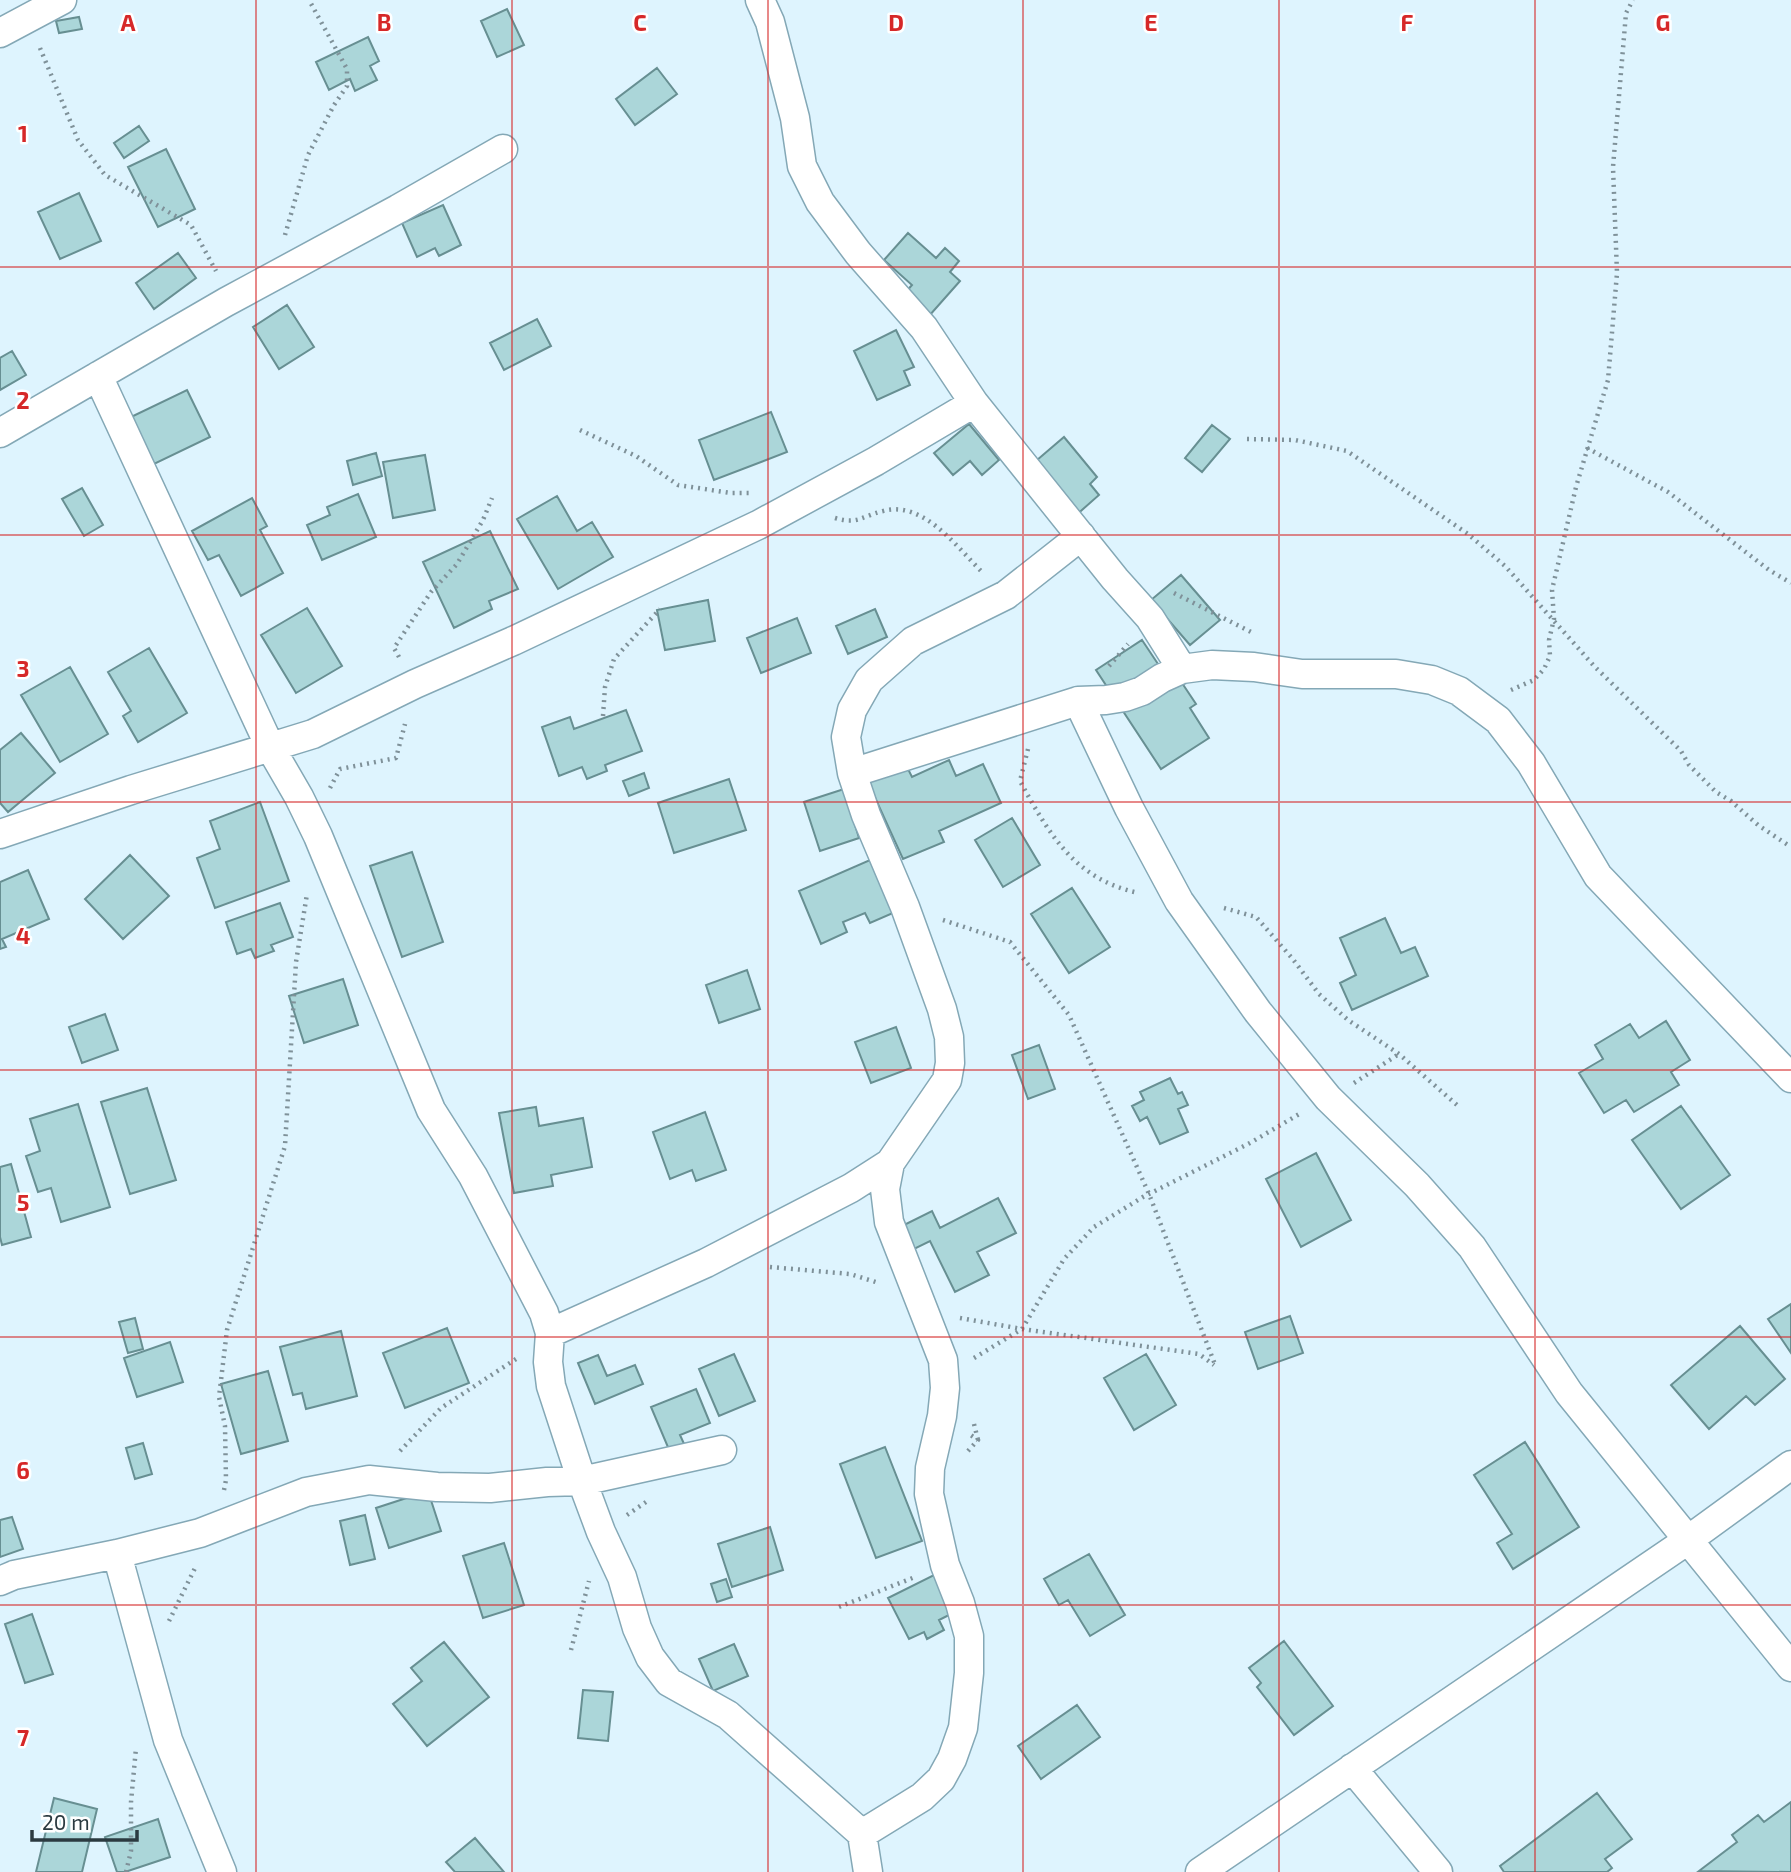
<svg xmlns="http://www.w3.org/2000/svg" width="1791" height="1872" viewBox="0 0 1791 1872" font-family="'Exo 2',sans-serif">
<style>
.building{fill:#abd6d9;stroke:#678f92;stroke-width:2}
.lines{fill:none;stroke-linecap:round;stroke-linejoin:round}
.minor-casing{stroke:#84a8b6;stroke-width:31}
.path{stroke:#7f9199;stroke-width:4.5;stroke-dasharray:2 5;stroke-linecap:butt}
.minor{stroke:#fff;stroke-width:28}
.grid{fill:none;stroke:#d62828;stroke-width:2;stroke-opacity:0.55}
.grid-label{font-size:23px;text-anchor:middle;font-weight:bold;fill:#d62828;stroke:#fff;stroke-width:5;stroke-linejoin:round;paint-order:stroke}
</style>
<rect width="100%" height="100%" fill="#def4fe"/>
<!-- building -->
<path class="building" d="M507,9L524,45L497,57L481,21Z
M79,17L82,29L59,33L56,21Z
M368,37L379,61L370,66L377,80L355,91L350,79L329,90L316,62Z
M657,68L677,94L635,125L616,99Z
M139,126L149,141L124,158L114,143Z
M166,149L195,209L158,227L128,167Z
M79,193L101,241L60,259L38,212Z
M443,205L461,245L439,256L435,248L417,257L402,223Z
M908,233L936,258L945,248L959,261L950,272L960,281L929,316L905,293L912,285L884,260Z
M178,253L196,278L154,309L136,283Z
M287,305L314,347L279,369L253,327Z
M537,319L551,346L504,370L490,343Z
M896,330L914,367L904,371L910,385L877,400L854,351Z
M12,351L26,375L0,390V358Z
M187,390L210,437L154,464L131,417Z
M771,412L787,452L714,480L699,440Z
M969,424L999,460L982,475L970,461L953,475L934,453Z
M1212,425L1230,439L1202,472L1185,458Z
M1064,437L1097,477L1090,484L1099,495L1074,517L1030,466Z
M376,453L382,476L353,485L347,461Z
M425,455L435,510L393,518L383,462Z
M82,488L103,525L84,536L62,499Z
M358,494L376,537L322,560L307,525L330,515L327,507Z
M557,496L577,531L592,522L613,557L558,589L517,519Z
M252,498L267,526L260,530L283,573L241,596L219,555L208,560L192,531Z
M490,531L518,589L489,601L492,609L454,628L423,562Z
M1181,575L1220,620L1190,645L1151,600Z
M708,600L715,641L665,650L657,610Z
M307,608L342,666L296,693L261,635Z
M875,609L887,637L848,654L836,626Z
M797,618L811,653L761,673L747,638Z
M1142,640L1162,670L1170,665L1196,704L1190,708L1209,738L1161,769L1096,670Z
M149,648L187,713L138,742L123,716L131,711L108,672Z
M70,667L108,734L60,762L21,695Z
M626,710L642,751L605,765L607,771L587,779L582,767L559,776L542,727L570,717L574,729Z
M21,733L55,773L8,812L0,803V750Z
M949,760L956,776L983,764L1001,803L939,831L944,842L903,859L867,780L905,763L912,777Z
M644,773L649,788L629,796L623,781Z
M729,779L746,830L674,853L658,803Z
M844,789L859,838L820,851L804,802Z
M260,802L289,881L215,908L197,858L220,849L210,821Z
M1012,818L1040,865L1003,887L975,840Z
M412,852L443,942L402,957L370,866Z
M130,855L169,896L123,939L85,899Z
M870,860L893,913L870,923L865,913L843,922L847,932L821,944L799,891Z
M28,870L49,919L2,939L6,947L0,949V882Z
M1072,888L1110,947L1069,973L1031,914Z
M280,903L293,937L271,945L274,951L255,958L251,949L237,954L226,922Z
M1385,918L1401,953L1415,947L1428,976L1352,1010L1340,983L1356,975L1340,938Z
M747,970L760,1009L719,1023L706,985Z
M343,979L358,1025L304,1043L289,996Z
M105,1014L118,1050L82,1063L69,1027Z
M1666,1021L1690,1060L1671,1072L1679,1085L1634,1112L1626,1100L1604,1113L1579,1073L1603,1059L1595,1045L1630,1024L1639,1038Z
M896,1027L911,1068L871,1083L855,1042Z
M1039,1045L1055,1089L1028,1099L1012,1055Z
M1170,1078L1178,1094L1182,1092L1188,1105L1178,1109L1188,1132L1160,1144L1147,1117L1140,1121L1132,1106L1144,1100L1140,1092Z
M147,1088L176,1180L130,1194L101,1102Z
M78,1104L110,1207L61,1222L51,1188L38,1192L26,1156L40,1151L30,1119Z
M1681,1106L1730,1175L1681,1209L1632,1140Z
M536,1107L539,1126L583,1118L592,1167L551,1175L553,1186L514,1193L499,1113Z
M705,1112L726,1170L696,1181L692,1170L670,1179L653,1132Z
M1316,1153L1351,1220L1301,1247L1266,1179Z
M11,1164L31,1237L2,1245L0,1237V1167Z
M998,1198L1016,1233L977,1252L989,1275L955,1292L930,1241L914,1249L902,1226L932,1211L940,1228Z
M1791,1304V1353L1768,1319Z
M1290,1316L1303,1353L1258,1369L1245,1332Z
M135,1318L143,1349L128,1353L119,1322Z
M1740,1326L1785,1379L1755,1405L1746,1396L1709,1429L1671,1385Z
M447,1328L469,1383L405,1408L383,1353Z
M341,1331L357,1396L306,1409L302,1393L293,1395L280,1347Z
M170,1342L183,1382L137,1397L124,1358Z
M734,1354L755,1401L719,1416L699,1369Z
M1146,1354L1176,1405L1134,1430L1104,1378Z
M598,1355L607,1376L635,1365L643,1384L595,1404L578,1363Z
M268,1371L288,1441L241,1454L221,1384Z
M696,1389L710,1423L680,1435L685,1446L670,1452L651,1407Z
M1525,1442L1579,1527L1513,1569L1497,1543L1512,1534L1474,1475Z
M143,1443L152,1474L135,1479L126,1448Z
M885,1447L922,1541L876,1558L840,1464Z
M428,1491L441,1531L389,1548L376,1508Z
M365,1515L375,1559L350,1565L340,1521Z
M12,1517L23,1549L0,1557V1520Z
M770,1527L783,1570L732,1587L718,1544Z
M504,1543L524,1605L483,1618L463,1556Z
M1089,1554L1125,1615L1090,1636L1068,1600L1059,1605L1044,1579Z
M934,1575L953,1613L939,1620L944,1630L927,1639L924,1632L909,1639L888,1598Z
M726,1579L732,1597L717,1602L711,1584Z
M32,1614L53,1674L25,1683L5,1624Z
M1284,1641L1333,1706L1294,1735L1257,1687L1261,1683L1249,1668Z
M444,1642L489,1697L427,1746L393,1704L422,1681L411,1668Z
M734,1644L748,1676L713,1691L699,1659Z
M583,1690L613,1692L608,1741L578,1738Z
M1077,1705L1100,1737L1041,1779L1018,1746Z
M1597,1793L1632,1839L1605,1859L1612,1868L1607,1872H1504L1500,1866Z
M54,1798L97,1809L82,1872H36Z
M1791,1802V1872L1699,1871L1737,1842L1732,1835L1758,1815L1764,1822Z
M158,1819L170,1857L125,1872H117L105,1837Z
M475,1838L504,1872H455L446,1862Z"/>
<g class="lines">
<defs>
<path id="minor" d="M760,0L770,22L795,118L802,166L820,202L858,253L924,328L974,403L1115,579L1150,618L1182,669
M0,33L62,0
M98,376L270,747L299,797L318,836L431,1110L473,1176L544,1313L550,1333L548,1362L551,1386L582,1481L601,1532L622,1577L637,1628L650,1657L669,1682L728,1715L862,1834
M0,433L226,302L398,209L503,149
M1078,701L1106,700L1125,697L1142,691L1162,678L1182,669L1212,665L1254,667L1302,674H1396L1432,680L1459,691L1498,720L1531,763L1598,876L1791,1078
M852,773L1078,701L1129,808L1179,901L1258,1012L1328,1098L1417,1185L1472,1247L1569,1393L1791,1667
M0,834L131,790L313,734L415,684L513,641L758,525L876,461L974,403
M550,1333L706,1263L851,1188L890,1163L947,1080L950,1063L949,1037L942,1009L905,907L866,815L852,773L846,737L852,710L869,680L913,641L1006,595L1081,536
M117,1554L168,1740L222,1872
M0,1581L14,1575L117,1554L200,1533L306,1492L369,1480L437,1487L490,1488L547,1482L582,1481L722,1450
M1352,1768L1438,1872
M868,1872L862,1834L922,1797L941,1779L952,1759L963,1728L969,1673V1636L960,1603L945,1565L929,1494L930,1468L942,1416L945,1388L943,1360L889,1222L885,1189L890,1163
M1200,1872L1688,1540L1791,1465"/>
</defs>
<!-- minor casing -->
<use href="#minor" class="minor-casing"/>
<!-- path -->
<path class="path" d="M40,48L78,140L105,175L191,225L216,271
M285,235L308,155L334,105L347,86V69L309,0
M580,430L636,456L678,485L731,493H749
M1247,439L1295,440L1347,451L1468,534L1505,566L1595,667L1681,751L1689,765L1716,792L1731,801L1758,825L1791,847
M1587,448L1668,492L1769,570L1791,583
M835,518C858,525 862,516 883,511C923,500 956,546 982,572
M1174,593L1253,633
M399,657L394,648L431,592L457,564L483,520L492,498
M1109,666L1128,644
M1511,690L1534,680L1544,669L1550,656L1549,640L1554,619L1552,590L1576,487L1608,380L1617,273L1613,167L1626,13L1633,0
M603,716L605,687L614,659L660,609
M1028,749L1020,781C1049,834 1075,880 1139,893
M330,788L340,769L396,758L405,724
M1224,908L1256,917L1292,958L1319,994L1348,1020L1399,1054L1457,1105
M943,920L1010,942L1069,1015L1149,1194L1216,1367
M1354,1083L1399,1054
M770,1267L850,1274L879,1283
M960,1318L1022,1329L1199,1354L1214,1365
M974,1358L1022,1329L1064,1259L1094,1227L1143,1197L1250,1143L1301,1113
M974,1424L978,1440
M400,1451L441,1408L516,1359
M968,1451L978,1440L969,1434
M224,1490L226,1480L225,1426L219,1397L227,1330L285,1146L296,962L307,894
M627,1515L646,1502
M839,1607L915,1577
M169,1621L196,1566
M571,1650L589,1581
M126,1872L131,1851V1802L136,1748"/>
<!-- minor -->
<use href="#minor" class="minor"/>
</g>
<!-- grid -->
<path class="grid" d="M256,0V1872M512,0V1872M768,0V1872M1023,0V1872M1279,0V1872M1535,0V1872M0,267H1791M0,535H1791M0,802H1791M0,1070H1791M0,1337H1791M0,1605H1791"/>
<g class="grid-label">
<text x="128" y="31">A</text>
<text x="384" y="31">B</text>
<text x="640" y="31">C</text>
<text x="896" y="31">D</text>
<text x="1151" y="31">E</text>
<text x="1407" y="31">F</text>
<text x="1663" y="31">G</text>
<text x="23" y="142">1</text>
<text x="23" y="409">2</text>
<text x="23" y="677">3</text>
<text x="23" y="944">4</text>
<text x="23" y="1211">5</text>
<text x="23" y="1479">6</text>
<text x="23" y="1746">7</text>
</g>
<!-- scale -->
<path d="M32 1830v10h105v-10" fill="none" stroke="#2b3a40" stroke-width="3.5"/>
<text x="42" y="1830" font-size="21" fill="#2b3a40" stroke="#ffffff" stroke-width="5" paint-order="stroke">20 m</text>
</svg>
